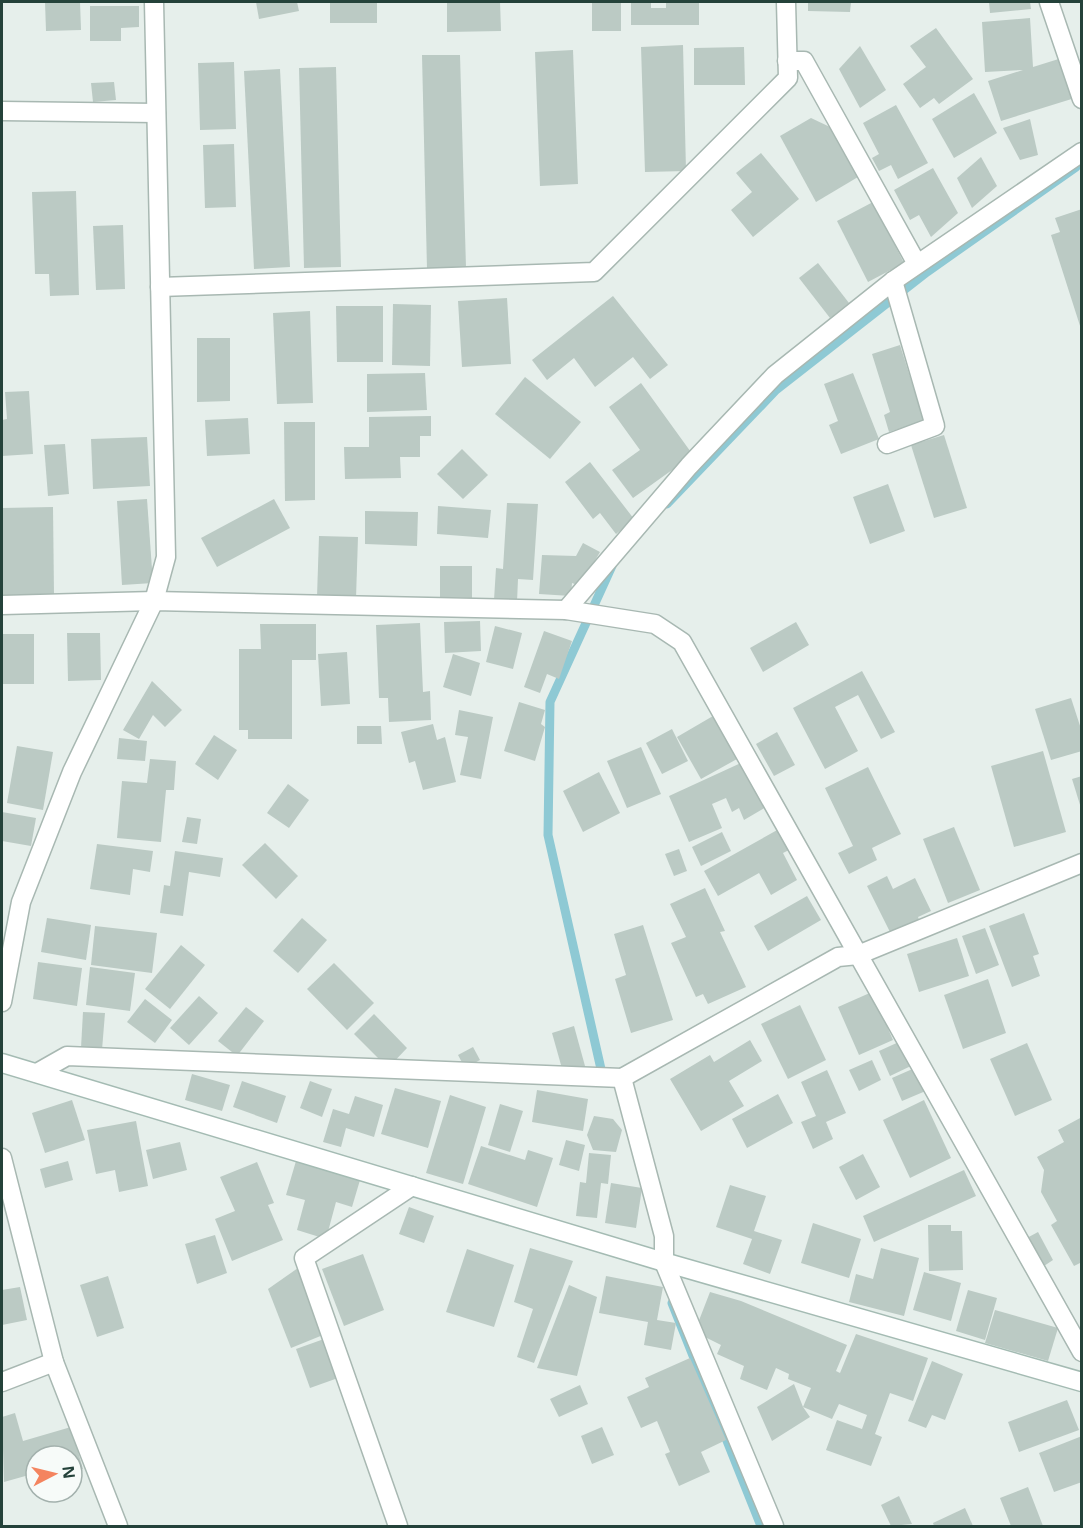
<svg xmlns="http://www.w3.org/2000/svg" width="1083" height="1528" viewBox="0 0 1083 1528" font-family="'Open Sans',sans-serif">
<rect width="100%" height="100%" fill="#e6efeb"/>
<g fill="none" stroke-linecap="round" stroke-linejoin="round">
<g stroke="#8ec9d4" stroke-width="9">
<path d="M667,504L776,390L927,272L1076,167"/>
<path d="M607,1076L601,1069L548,835L550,702L612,566"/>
<path d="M672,1303L761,1526"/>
</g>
</g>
<g fill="#bbcac4">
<path d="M45,2H80L81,30L46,31Z"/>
<path d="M256,2H297L299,11L259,19Z"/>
<rect x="330" y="2" width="47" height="21"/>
<path d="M447,2H500L501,31L447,32Z"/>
<rect x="592" y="2" width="29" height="29"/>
<path d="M631,2H651V8H666V2H699V25H631Z"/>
<path d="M808,2H851L850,12L808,11Z"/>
<path d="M989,2H1030L1031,9L990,13Z"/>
<path d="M90,6H139V27L121,28V41H90Z"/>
<path d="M1030,18L1033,67L1065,57L1078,97L1001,121L988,81L1023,70L985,72L982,22Z"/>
<path d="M936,28L973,79L939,104L934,98L920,108L903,84L926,67L910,46Z"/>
<path d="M683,45L686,171L645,172L641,47Z"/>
<path d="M860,46L886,90L860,108L839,69Z"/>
<path d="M744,47L745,85H694V48Z"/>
<path d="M573,50L578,184L540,186L535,52Z"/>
<path d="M422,55H460L466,268L427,269Z"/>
<path d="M234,62L236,129L200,130L198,63Z"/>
<path d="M336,67L341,267L304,268L299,68Z"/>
<path d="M280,69L290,267L254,269L244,71Z"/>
<path d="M114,82L116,100L93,102L91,83Z"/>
<path d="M974,93L997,133L954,158L932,119Z"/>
<path d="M896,105L928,163L898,179L891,165L879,171L872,158L879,154L863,123Z"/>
<path d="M811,118L830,127L858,177L816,202L780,136Z"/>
<path d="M1030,119L1038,155L1020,160L1003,128Z"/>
<path d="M234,144L236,207L205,208L203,145Z"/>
<path d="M761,153L799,199L753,237L731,210L752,192L736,173Z"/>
<path d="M981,157L997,186L972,208L957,178Z"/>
<path d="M933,168L958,213L931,237L919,215L910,220L894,190Z"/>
<path d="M76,191L79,295L50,296L49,274H35L32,192Z"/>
<path d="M873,202L904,263L868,282L837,221Z"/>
<path d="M1082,209V329H1081L1051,235L1060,232L1055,218Z"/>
<path d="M123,225L125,289L96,290L93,226Z"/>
<path d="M818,263L849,303L830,318L799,278Z"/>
<path d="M613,296L668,365L650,379L633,357L595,387L574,358L547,380L532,360Z"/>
<path d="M507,298L511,364L462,367L458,301Z"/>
<path d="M393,304L431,305L430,366L392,365Z"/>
<path d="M336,306H383V362H337Z"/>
<path d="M310,311L313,403L277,404L273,313Z"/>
<path d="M197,338H230V401L197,402Z"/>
<path d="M900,345L924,421L889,432L884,415L890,412L872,354Z"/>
<path d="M425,373L427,410L367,412V374Z"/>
<path d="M853,373L879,439L841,454L829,425L838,421L824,384Z"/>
<path d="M525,377L581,422L550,459L495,414Z"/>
<path d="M641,383L693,455L633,498L612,470L640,450L609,407Z"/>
<path d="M29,391L33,454L2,456V420L7,419L5,392Z"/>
<path d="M431,416V436H420V457H400L401,478L345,479L344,447H369V417Z"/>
<path d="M248,418L250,454L207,456L205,420Z"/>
<path d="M284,422H315V500L285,501Z"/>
<path d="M944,435L967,508L934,518L911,445Z"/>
<path d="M147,437L150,486L93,489L91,439Z"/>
<path d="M65,444L69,494L48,496L44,445Z"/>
<path d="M462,449L488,475L463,499L437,474Z"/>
<path d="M590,462L634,519L616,534L600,513L593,519L565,482Z"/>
<path d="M888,484L905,531L870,544L853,497Z"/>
<path d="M147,499L153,583L122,585L117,501Z"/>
<path d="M274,499L290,528L217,567L201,538Z"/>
<path d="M507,503L538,504L533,580L518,579L517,602L494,600L496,568L503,569Z"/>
<path d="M438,506L491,510L488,538L437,534Z"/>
<path d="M53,507L54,594L2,595V508Z"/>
<path d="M365,511L418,512L417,546L365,544Z"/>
<path d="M319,536L358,537L356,598L317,597Z"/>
<path d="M583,543L600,552L580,586L572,583L571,596L539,594L542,555L576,556Z"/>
<path d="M440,566H472V598L440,597Z"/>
<path d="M480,621L481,651L445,653L444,622Z"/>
<path d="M796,622L809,645L763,672L750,648Z"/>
<path d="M420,623L423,692L430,691L431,720L389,722L388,698H379L376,625Z"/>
<path d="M260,624H316V660H292V739H248V730H239V649H261Z"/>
<path d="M495,626L522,633L513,669L486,662Z"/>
<path d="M544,631L572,641L559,679L547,674L540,693L524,687Z"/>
<path d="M67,633H100L101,680L68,681Z"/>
<rect x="2" y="634" width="32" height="50"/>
<path d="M347,652L350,704L321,706L318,654Z"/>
<path d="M453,654L480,663L471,696L443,687Z"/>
<path d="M862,671L895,732L881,739L858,695L835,707L858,751L825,769L793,708Z"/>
<path d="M152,681L182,710L165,727L153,715L139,739L123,730Z"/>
<path d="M1071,698L1082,732V751L1051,760L1035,709Z"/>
<path d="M519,702L545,710L541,724L545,727L535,761L504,751Z"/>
<path d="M459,710L493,717L481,779L460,775L468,737L455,735Z"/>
<path d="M713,716L737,759L701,779L677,737Z"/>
<path d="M433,724L437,740L445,737L456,782L423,790L415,761L409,763L401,732Z"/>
<path d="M357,726H381L382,744H357Z"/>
<path d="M672,729L688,761L662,774L646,743Z"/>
<path d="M777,732L795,765L774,776L756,744Z"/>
<path d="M214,735L237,750L218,780L195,764Z"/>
<path d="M119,738L147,741L145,761L117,759Z"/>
<path d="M17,746L53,752L43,810L7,803Z"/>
<path d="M641,747L661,794L627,808L607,761Z"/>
<path d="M1043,751L1066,832L1014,847L991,766Z"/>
<path d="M150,759L176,761L174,790H166L161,842L117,838L122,781L147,783Z"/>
<path d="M743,762L766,807L744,820L739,808L732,812L726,798L712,804L722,828L689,842L669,796Z"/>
<path d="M868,767L901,834L872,848L877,860L849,874L838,853L853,846L825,788Z"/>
<path d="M599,772L620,813L583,832L563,791Z"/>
<path d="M1082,776V808H1081L1072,779Z"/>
<path d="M288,784L309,800L289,828L267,813Z"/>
<path d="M2,812L36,818L31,846L2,841Z"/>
<path d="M187,817L201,819L197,844L182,842Z"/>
<path d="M954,827L980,890L948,903L923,839Z"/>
<path d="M779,829L791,849L783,853L797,880L771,895L759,873L718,896L704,871Z"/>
<path d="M722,832L731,851L701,866L692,847Z"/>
<path d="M265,843L298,876L276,899L242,865Z"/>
<path d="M97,844L153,851L150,872L133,869L130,895L90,889Z"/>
<path d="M679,849L687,871L674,876L665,854Z"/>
<path d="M175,851L223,858L220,877L189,872L183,916L160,913L164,885L170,886Z"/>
<path d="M887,876L893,889L915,878L931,911L918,917L920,922L892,936L867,886Z"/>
<path d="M705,888L725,931L720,932L746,987L708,1004L703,994L696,997L671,943L686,937L670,904Z"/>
<path d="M807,896L821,920L768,951L754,926Z"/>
<path d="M1024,913L1039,954L1033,956L1040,976L1012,987L989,926Z"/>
<path d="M47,918L91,925L86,960L41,952Z"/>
<path d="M302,918L327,940L298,973L273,951Z"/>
<path d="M643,925L673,1020L631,1033L615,979L626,975L614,934Z"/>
<path d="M95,926L157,933L152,973L91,965Z"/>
<path d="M985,928L999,965L976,974L962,936Z"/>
<path d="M957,938L969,976L919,992L907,954Z"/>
<path d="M181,945L205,965L170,1009L145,989Z"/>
<path d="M38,962L82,968L77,1006L33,999Z"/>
<path d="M334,963L374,1003L347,1030L307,989Z"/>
<path d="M90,967L135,973L130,1011L86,1005Z"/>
<path d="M988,979L1006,1033L963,1049L944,995Z"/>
<path d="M872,992L893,1040L859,1055L838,1007Z"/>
<path d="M199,996L218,1013L189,1045L170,1028Z"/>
<path d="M145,999L172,1020L155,1043L127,1022Z"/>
<path d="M800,1005L826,1060L788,1079L761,1024Z"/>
<path d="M246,1007L264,1021L237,1056L218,1041Z"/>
<path d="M83,1012L105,1013L102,1050L81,1048Z"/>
<path d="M374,1014L407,1048L388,1068L354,1034Z"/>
<path d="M574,1026L585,1066L563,1072L552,1033Z"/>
<path d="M750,1040L762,1061L729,1081L744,1106L701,1131L670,1079L710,1055L714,1062Z"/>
<path d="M901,1041L913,1065L890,1076L879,1051Z"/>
<path d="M1027,1043L1052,1100L1015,1116L990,1059Z"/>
<path d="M473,1047L480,1060L465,1068L458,1055Z"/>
<path d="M872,1060L881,1080L859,1091L849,1070Z"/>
<path d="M917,1067L928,1090L902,1101L892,1078Z"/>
<path d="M827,1070L846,1113L826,1122L833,1139L813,1149L801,1122L816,1116L801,1082Z"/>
<path d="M192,1074L230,1085L222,1111L185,1100Z"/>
<path d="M242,1081L286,1096L277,1123L233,1107Z"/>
<path d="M310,1081L332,1089L322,1117L300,1108Z"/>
<path d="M395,1088L441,1101L428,1148L381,1134Z"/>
<path d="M537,1090L588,1099L583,1131L532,1122Z"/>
<path d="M778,1094L793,1123L747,1148L732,1119Z"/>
<path d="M450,1095L486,1107L463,1184L426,1173Z"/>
<path d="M355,1096L383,1105L374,1137L346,1128L341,1147L323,1142L333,1109L349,1114Z"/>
<path d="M72,1100L85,1140L45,1153L32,1113Z"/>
<path d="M924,1100L951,1158L910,1178L883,1120Z"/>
<path d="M500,1104L523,1111L510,1152L488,1145Z"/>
<path d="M594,1116L613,1119L622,1130L616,1152L593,1150L587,1135Z"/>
<path d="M1082,1117V1262L1074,1266L1051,1225L1057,1221L1041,1192L1044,1170L1037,1157L1064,1142L1058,1130Z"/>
<path d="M136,1121L148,1186L119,1192L115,1170L96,1174L87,1130Z"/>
<path d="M566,1140L585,1145L579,1171L559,1165Z"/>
<path d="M180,1142L187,1170L153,1179L146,1150Z"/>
<path d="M481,1146L525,1160L528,1150L553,1158L537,1207L468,1184Z"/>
<path d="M589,1153L611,1155L608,1184L601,1183L597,1218L576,1216L580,1182L586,1183Z"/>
<path d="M863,1154L880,1187L856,1200L839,1167Z"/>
<path d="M68,1161L73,1180L45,1188L40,1169Z"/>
<path d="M296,1161L360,1180L352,1207L336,1202L326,1239L297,1230L305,1200L286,1195Z"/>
<path d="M257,1162L274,1203L268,1205L283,1240L232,1261L215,1219L235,1211L220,1177Z"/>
<path d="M964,1170L976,1196L874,1242L863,1216Z"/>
<path d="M611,1183L642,1188L636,1228L605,1223Z"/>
<path d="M730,1185L766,1196L754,1231L782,1240L770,1274L743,1264L752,1239L716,1227Z"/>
<path d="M409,1207L434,1216L424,1243L399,1234Z"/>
<path d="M813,1223L861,1239L849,1278L801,1263Z"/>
<path d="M928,1225H951V1231H962L963,1270L929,1271Z"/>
<path d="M1038,1232L1053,1260L1041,1268L1025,1239Z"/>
<path d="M215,1235L227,1273L197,1284L185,1244Z"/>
<path d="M530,1248L573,1261L534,1363L517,1357L533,1309L514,1302Z"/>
<path d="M881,1248L919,1258L904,1316L849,1302L856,1274L873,1279Z"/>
<path d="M467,1249L514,1265L494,1327L446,1312Z"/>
<path d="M363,1254L384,1310L344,1326L322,1269Z"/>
<path d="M298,1268L323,1335L291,1348L268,1289Z"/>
<path d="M924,1272L961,1283L951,1321L913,1310Z"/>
<path d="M108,1276L124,1328L97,1337L80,1285Z"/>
<path d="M606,1276L663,1287L657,1320L676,1323L671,1350L644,1345L648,1322L599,1313Z"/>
<path d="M569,1285L597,1297L577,1376L537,1368Z"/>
<path d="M20,1287L27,1320L2,1325V1290Z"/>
<path d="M968,1290L997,1298L985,1340L956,1331Z"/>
<path d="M710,1292L741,1301L847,1345L836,1371L840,1373L856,1334L928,1358L913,1401L890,1393L875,1434L882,1437L871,1466L826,1450L837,1420L862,1429L867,1415L839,1404L832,1419L803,1407L810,1417L772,1441L757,1407L794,1384L803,1407L811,1388L788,1379L789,1374L776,1368L767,1390L740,1379L744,1366L717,1354L721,1345L701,1335L698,1323Z"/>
<path d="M995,1310L1058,1328L1048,1361L985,1343Z"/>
<path d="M324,1339L338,1378L310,1388L296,1349Z"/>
<path d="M690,1358L726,1440L701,1452L710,1472L679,1486L665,1454L670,1452L657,1421L641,1428L627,1397L649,1387L645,1378Z"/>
<path d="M932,1361L963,1374L945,1420L932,1415L926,1428L908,1421Z"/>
<path d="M580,1385L588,1404L559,1417L550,1399Z"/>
<path d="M1067,1400L1079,1430L1019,1452L1008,1422Z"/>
<path d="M15,1413L23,1441L71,1427L83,1469L72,1472V1456H36V1473L4,1482L2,1417Z"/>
<path d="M602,1427L614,1455L592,1464L581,1436Z"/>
<path d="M1082,1436V1482L1054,1492L1039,1453Z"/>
<path d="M1028,1487L1043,1526H1011L1000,1498Z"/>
<path d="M899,1496L912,1524L891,1526L881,1505Z"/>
<path d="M965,1508L973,1526H934L933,1523Z"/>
</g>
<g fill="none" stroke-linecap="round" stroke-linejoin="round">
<g stroke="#a8b8b2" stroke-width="21">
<g id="street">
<path d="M1049,2L1082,99"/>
<path d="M787,61H804L917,264"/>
<path d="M2,111L156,113"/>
<path d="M160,287L594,272L788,78L786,2"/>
<path d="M887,444L935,426L893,281"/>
<path d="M2,605L154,601L566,610L655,624L682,642L1082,1352"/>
<path d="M566,610L689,466L775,375L893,281L1082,152"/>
<path d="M2,1002L21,902L72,772L154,601L166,557L154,2"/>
<path d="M37,1073L67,1056L622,1078L838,957L858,955L1082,863"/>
<path d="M622,1078L664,1236V1262L774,1526"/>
<path d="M2,1158L54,1362L118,1526"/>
<path d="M2,1382L54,1362"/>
<path d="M398,1526L304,1258L412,1186"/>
</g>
</g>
<g stroke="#a4bbb3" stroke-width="21">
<path id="secondary" d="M2,1063L664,1262L1082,1382"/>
</g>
<use href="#street" stroke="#fff" stroke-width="18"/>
<use href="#secondary" stroke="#fff" stroke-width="18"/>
</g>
<rect width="1083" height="1528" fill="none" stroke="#24423a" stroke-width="6"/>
<g transform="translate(54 1474) rotate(83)"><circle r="28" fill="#f7fbf9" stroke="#a3b1ad" stroke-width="1.5"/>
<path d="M0-4.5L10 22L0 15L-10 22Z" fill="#f4845f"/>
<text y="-9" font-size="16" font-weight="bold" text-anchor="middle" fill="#24423a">N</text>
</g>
</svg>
